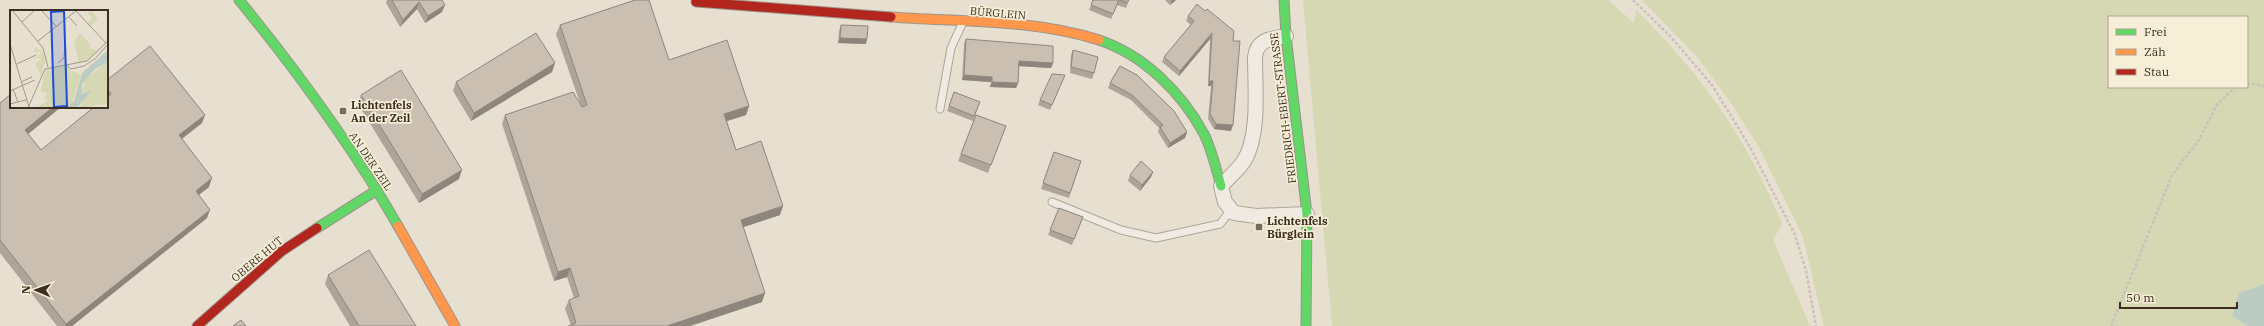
<svg xmlns="http://www.w3.org/2000/svg" width="2264" height="326" viewBox="0 0 2264 326" font-family="'IBM Plex Serif',serif">
<rect width="100%" height="100%" fill="#e7e0d1"/>
<g fill="#d6d7b3" fill-rule="evenodd">
<path d="M1303,0H1608L1634,23L1636,10C1700,72 1749,142 1782,224L1773,240L1810,326H1332Z"/>
<path d="M1642,0H2264V284L2239,293L2232,316L2248,326H1824L1803,237L1759,147L1729,100L1697,57ZM2109,17H2247V87H2109Z"/>
</g>
<path fill="#bcccc2" d="M2264,284V326H2248L2232,316L2239,293Z"/>
<g fill="none" stroke-linecap="round" stroke-linejoin="round">
<g stroke="#ada599" stroke-width="9">
<g id="lane">
<path d="M940,109L951,48L962,24"/>
<path d="M1052,202L1121,230L1156,238L1220,224L1231,210"/>
</g>
</g>
<g stroke="#ada599" stroke-width="16">
<path id="street" d="M1286,36C1271,39 1257,39 1255,57C1255,87 1260,135 1244,161C1238,170 1228,178 1221,186L1225,202L1234,213L1256,216L1307,214"/>
</g>
<g stroke="#9c958a" stroke-width="11">
<g id="fast">
<path d="M239,0C297,71 352,146 398,226"/>
<path d="M1284,0L1286,36L1307,214L1306,326"/>
<path d="M1099,40C1144,55 1182,93 1204,134C1212,150 1216,169 1221,186"/>
<path d="M317,228L377,190"/>
</g>
</g>
<g stroke="#9c958a" stroke-width="11">
<g id="slow">
<path d="M891,17C960,22 1033,19 1099,40"/>
<path d="M398,226L455,326"/>
</g>
</g>
<g stroke="#9c958a" stroke-width="11">
<g id="jam">
<path d="M696,2L891,17"/>
<path d="M197,326L282,251L317,228"/>
</g>
</g>
<g stroke="#c8c2b9" stroke-width="2.5" stroke-dasharray="3 2" stroke-linecap="butt">
<path d="M1633,0L1670,36L1712,85L1750,147L1795,235L1806,271L1816,326"/>
<path d="M2247,83L2264,86"/>
<path d="M2111,326L2172,175L2199,140L2216,106L2235,87"/>
</g>
<use href="#lane" stroke="#efebe3" stroke-width="7"/>
<use href="#street" stroke="#efebe3" stroke-width="14"/>
<use href="#fast" stroke="#63d668" stroke-width="9"/>
<use href="#slow" stroke="#ff974d" stroke-width="9"/>
<use href="#jam" stroke="#b3261e" stroke-width="9"/>
</g>
<g fill="#afa499">
<path d="M387,0H442V12L425,23L417,9L400,27L386,3Z"/>
<path d="M1093,0H1129L1126,8L1117,5L1111,19L1089,10Z"/>
<path d="M1165,0H1176L1170,5Z"/>
<path d="M1188,16L1233,41L1231,131L1214,129L1208,119L1211,86H1208L1210,39L1179,76L1162,62L1164,57L1191,25L1186,21Z"/>
<path d="M560,25L669,60L749,106L746,115L727,121L736,150L780,215L743,227L762,302L690,326H568L571,325L565,309L569,300L574,298L567,277L554,281L502,124L505,115L580,103L556,34Z"/>
<path d="M841,25L866,44L838,43L839,31Z"/>
<path d="M966,39L1053,63L1051,68L1019,66L1018,83L1016,88L990,87L991,82L962,80L964,44Z"/>
<path d="M1073,50L1094,73L1092,79L1070,73L1071,55Z"/>
<path d="M555,63L552,72L471,121L453,91L456,82Z"/>
<path d="M1120,66L1187,132L1185,138L1168,148L1158,132L1159,128L1131,100L1108,88L1110,83Z"/>
<path d="M1065,75L1050,110L1038,105L1040,100Z"/>
<path d="M107,80L202,123L182,139L209,187L199,195L207,218L72,326H57L0,253V103L11,107H61L28,134L41,150L107,107Z"/>
<path d="M954,92L980,102L973,121L947,111Z"/>
<path d="M361,95L459,179L419,203L358,104Z"/>
<path d="M976,115L1006,126L988,173L958,161Z"/>
<path d="M1054,152L1081,161L1069,198L1041,189Z"/>
<path d="M1153,172L1151,177L1140,191L1128,181L1130,175Z"/>
<path d="M1059,208L1083,217L1072,245L1048,235Z"/>
<path d="M328,275L416,326H350L325,284Z"/>
</g>
<g fill="#8e867d">
<path d="M1172,0H1176L1170,5Z"/>
<path d="M419,2L417,9L400,27L403,20Z"/>
<path d="M445,5L442,12L425,23L428,16Z"/>
<path d="M1212,33L1210,39L1179,76L1180,71Z"/>
<path d="M840,38L867,39L866,44L838,43Z"/>
<path d="M1019,61L1053,63L1051,68L1017,66Z"/>
<path d="M555,63L552,72L471,121L474,113Z"/>
<path d="M964,75L992,77L991,82L962,80Z"/>
<path d="M1209,81H1213L1211,86H1208Z"/>
<path d="M992,82L1018,83L1016,88L990,87Z"/>
<path d="M749,106L746,115L721,123L724,114Z"/>
<path d="M53,107H61L22,139L25,130Z"/>
<path d="M205,115L202,123L175,144L179,135Z"/>
<path d="M1216,124L1233,125L1231,131L1214,129Z"/>
<path d="M1187,132L1185,138L1168,148L1170,143Z"/>
<path d="M462,170L459,179L419,203L422,194Z"/>
<path d="M1153,172L1151,177L1140,191L1142,185Z"/>
<path d="M212,178L209,187L192,200L196,191Z"/>
<path d="M783,206L780,215L738,229L741,220Z"/>
<path d="M210,210L207,218L72,326H65L66,324Z"/>
<path d="M570,268L567,277L554,281L558,272Z"/>
<path d="M765,293L762,302L690,326H667Z"/>
</g>
<g fill="#cbbfb2" stroke="#8e867d">
<path d="M392,0H442L445,5L428,16L419,2L403,20Z"/>
<path d="M635,0H649L669,60L727,40L749,106L724,114L736,150L761,141L783,206L741,220L765,293L667,326H568L576,323L569,300L579,296L570,268L558,272L505,115L573,92L582,107L587,105L560,25Z"/>
<path d="M1093,0H1119L1113,14L1091,5Z"/>
<path d="M1120,0H1129L1127,3Z"/>
<path d="M1197,4L1205,11L1207,9L1234,31L1233,41H1240L1233,125L1216,124L1210,114L1213,81H1209L1212,33L1180,71L1164,57L1194,21L1188,16Z"/>
<path d="M841,25L868,26L867,39L840,38Z"/>
<path d="M536,33L555,63L474,113L456,82Z"/>
<path d="M966,39L1053,46V63L1019,61L1018,83L992,82V77L964,75Z"/>
<path d="M150,46L205,115L179,135L212,178L196,191L210,210L66,324L0,240V103L11,94V107H53L25,130L41,150L94,107H107V97L111,94L107,89V80Z"/>
<path d="M1073,50L1098,57L1094,73L1071,67Z"/>
<path d="M1120,66L1137,75L1174,111L1187,132L1170,143L1160,127L1163,125L1132,95L1110,83Z"/>
<path d="M401,70L462,170L422,194L361,95Z"/>
<path d="M1052,74L1065,75L1052,105L1040,100Z"/>
<path d="M954,92L980,102L974,116L949,106Z"/>
<path d="M976,115L1006,126L991,165L961,154Z"/>
<path d="M1054,152L1081,161L1070,193L1043,183Z"/>
<path d="M1141,161L1153,172L1142,185L1130,175Z"/>
<path d="M1059,208L1083,217L1074,239L1050,230Z"/>
<path d="M369,250L416,326H359L328,275Z"/>
<path d="M241,320L246,326H233Z"/>
</g>
<g fill="#786c5e" stroke="#f7eed8" stroke-width="1.5">
<rect x="339" y="107" width="8" height="8" rx="2"/>
<rect x="1255" y="223" width="8" height="8" rx="2"/>
</g>
<g text-anchor="middle" stroke-width="3.5" stroke-linejoin="round" paint-order="stroke">
<g font-size="11" fill="#3d2e20" stroke="#f7eed8">
<text transform="translate(998 13) rotate(5)" y="4">BÜRGLEIN</text>
<text transform="translate(1283 108) rotate(-97)" y="4">FRIEDRICH-EBERT-STRASSE</text>
<text transform="translate(371 161) rotate(56)" y="4">AN DER ZEIL</text>
<text transform="translate(257 259) rotate(-40)" y="4">OBERE HUT</text>
</g>
<g font-size="11" font-weight="bold" fill="#3d2e20" stroke="#f7eed8" text-anchor="start">
<text x="351" y="109">Lichtenfels<tspan x="351" dy="13">An der Zeil</tspan></text>
<text x="1267" y="225">Lichtenfels<tspan x="1267" dy="13">Bürglein</tspan></text>
</g>
</g>
<g transform="translate(10 10)">
<rect width="98" height="98" fill="#e7e0d1"/>
<path d="M81,0L88,9L81,16L78,13L82,8L78,4ZM70,23L81,35L80,38L88,41L79,50L69,53L64,32ZM25,37L33,42L36,49L31,66L25,54L33,47L21,50L31,44L29,41L24,42ZM98,52V94L69,98L81,80L72,84L75,69ZM57,56L62,62L56,70L64,61L71,65L62,93L54,98L44,95L43,98H25L38,91L34,88L42,78L37,84L31,81L35,61L39,58Z" fill="#d6d7b3"/>
<path d="M98,40V52L85,59L72,74V84L82,80L68,97L54,98L64,91L72,63Z" fill="#bcccc2"/>
<path fill="none" stroke="#a3998a" stroke-width="1" d="M2,0L33,38L38,57M31,0L47,17M66,1L96,33M59,7L67,16M12,12L25,0M28,31L67,0M0,34L19,97M48,53L54,48L55,30M7,54L26,45M57,55L61,59L74,56L86,48L98,34M35,59L77,51L98,31M11,72L22,67M3,79L8,92M0,81L25,70M0,94L16,90M18,98L35,59"/>
<path fill="#1d4ed8" fill-opacity="0.15" stroke="#1d4ed8" stroke-width="2" d="M54,1L57,96L44,97L41,2Z"/>
<rect width="98" height="98" fill="none" stroke="#3d2e20" stroke-width="2"/>
</g>
<rect x="2108" y="16" width="140" height="72" fill="#f7eed8" stroke="#ada18e"/>
<rect x="2116" y="29" width="20" height="6" fill="#63d668" stroke="#ada18e"/>
<text x="2144" y="36" font-size="12" fill="#3d2e20">Frei</text>
<rect x="2116" y="49" width="20" height="6" fill="#ff974d" stroke="#ada18e"/>
<text x="2144" y="56" font-size="12" fill="#3d2e20">Zäh</text>
<rect x="2116" y="69" width="20" height="6" fill="#b3261e" stroke="#ada18e"/>
<text x="2144" y="76" font-size="12" fill="#3d2e20">Stau</text>
<g transform="translate(36 290) rotate(272)" stroke="#f7eed8" stroke-width="3" paint-order="stroke">
<path d="M0-3L7 15L0 10L-7 15Z" fill="#3d2e20"/>
<text y="-6" font-size="11" font-weight="bold" text-anchor="middle" fill="#3d2e20">N</text>
</g>
<path d="M2120 302v6h117v-6" fill="none" stroke="#3d2e20" stroke-width="2"/>
<text x="2126" y="302" font-size="12" fill="#3d2e20" stroke="#f7eed8" stroke-width="3" paint-order="stroke">50 m</text>
</svg>
